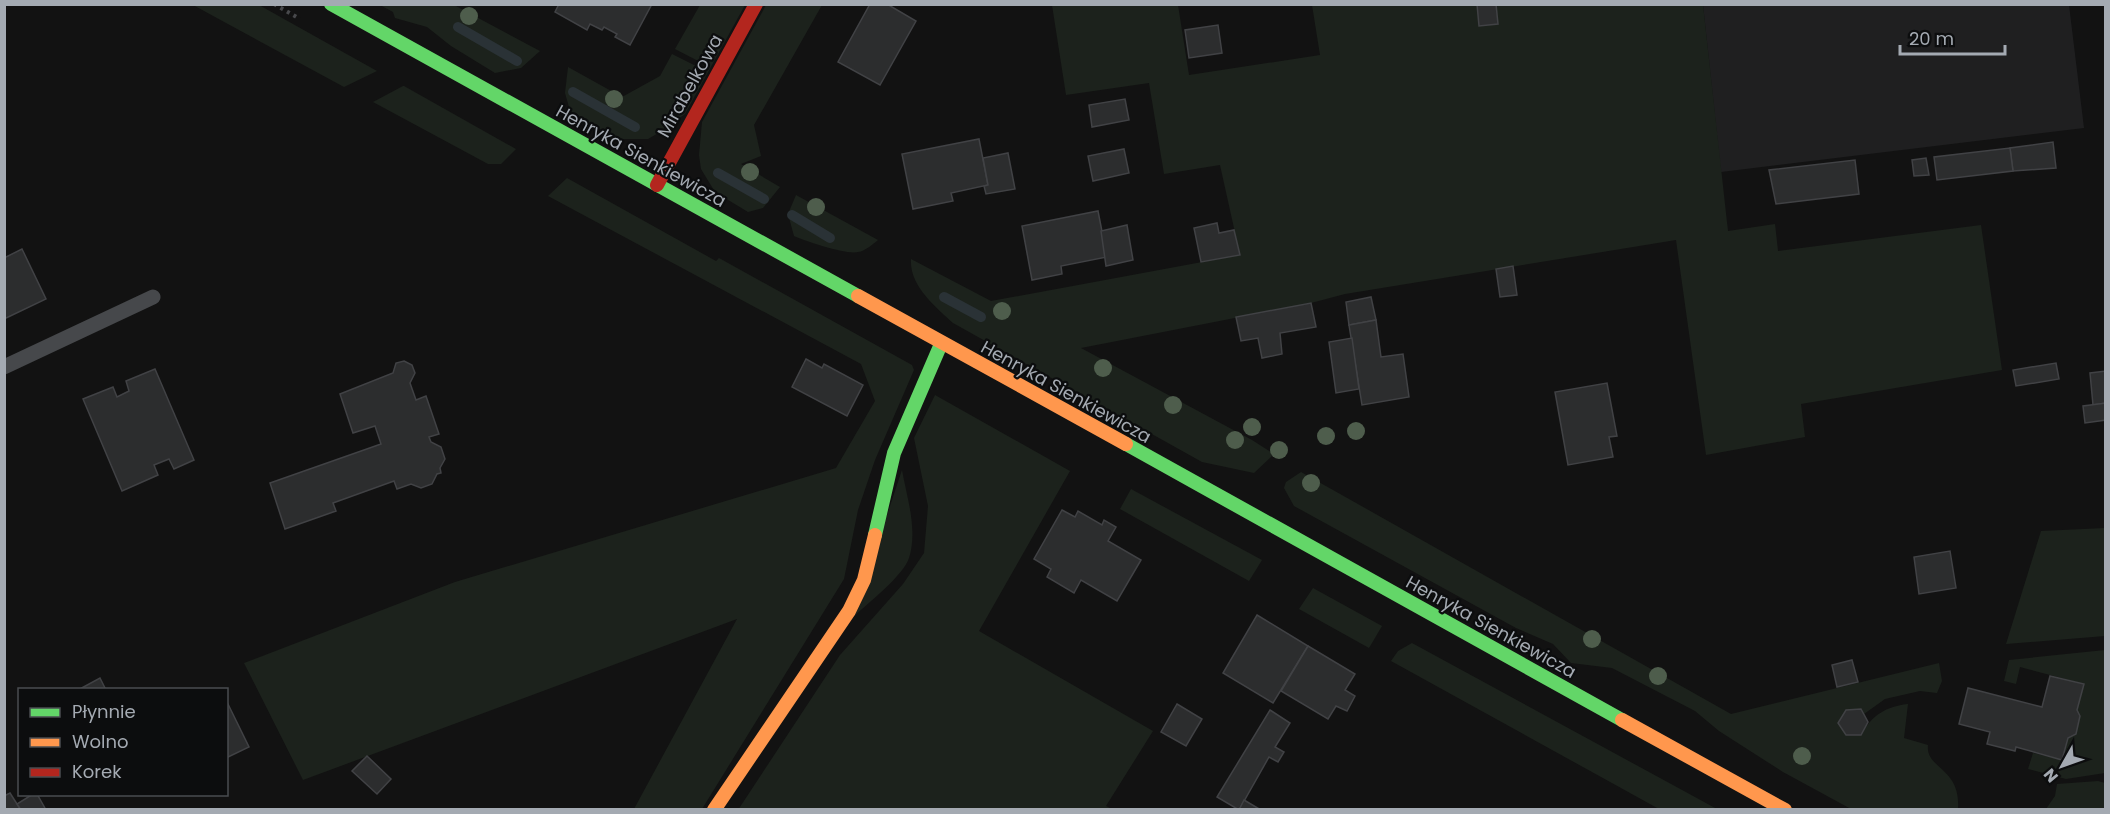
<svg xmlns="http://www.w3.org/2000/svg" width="2110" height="814" viewBox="0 0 2110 814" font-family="Poppins,sans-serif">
<rect width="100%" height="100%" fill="#121212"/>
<path fill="#1f1f20" d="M1703,5H2069L2084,128L1721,172Z"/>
<g fill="#1c221c">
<path d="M193,5H259L377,71L344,87Z"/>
<path d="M380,5H454L540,51L521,68L495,73L451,46L427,27L395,18L393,12Z"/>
<path d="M700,5H745L685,114L660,132L648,139H619L571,114L565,93L568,67L622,97L660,76L672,54L702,69L704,64L675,49Z"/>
<path d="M766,5H822L754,125L761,156L741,164L780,187L763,208L748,212L715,192L701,169L699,155L702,122Z"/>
<path d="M1052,5H1178L1189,75L1320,55L1312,5H1477L1480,26L1498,24L1496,5H1703L1728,231L1775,224L1778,251L1981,225L2002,370L1801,404L1805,437L1706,455L1676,240L1345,294L1311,303L1081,348L1252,440L1274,454L1254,473L1202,462L953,323C937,308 909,286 911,259L991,301L1240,255L1220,165L1164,174L1149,83L1066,95Z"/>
<path d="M403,86H404L516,149L501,164H488L373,102Z"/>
<path d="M567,178L716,261L719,258L912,365L914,370L875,460L858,510L844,579L702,809H634L737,619L303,780L244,663L455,582L836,468L875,401L861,364L548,196Z"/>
<path d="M796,195L878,240C872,245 865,251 858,252C847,255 805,241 794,236L788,214Z"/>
<path d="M935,395L1070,471L979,631L1153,731L1106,806L1112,809L738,810L840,655L903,584L924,553L928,506L914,438Z"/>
<path d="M902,470C907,498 918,530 909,558C903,576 868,603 853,617Z"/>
<path d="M1301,472L1731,714L1939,663L1942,681L1937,693L1920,691L1885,699L1864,714L1861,709L1846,710L1838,723L1846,735H1861C1872,715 1885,707 1908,704L1904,738L1928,745C1925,769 1961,767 1958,809H1851L1783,772L1719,731L1695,711L1612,668L1571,663L1553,644L1516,628L1294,506L1284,488L1286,482Z"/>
<path d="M1131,489L1262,560L1249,581L1120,509Z"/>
<path d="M2105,528V636L2006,644L2041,531Z"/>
<path d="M1313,588L1382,626L1369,648L1299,609Z"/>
<path d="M1412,643L1717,809H1659L1391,661L1398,651Z"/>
<path d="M2105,650V773L2066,779L2028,769L2033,753L2063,760L2068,738L2076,734L2080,716L2077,710L2084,684L2020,667L2016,684L2004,681L2009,660Z"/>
<path d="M2098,781L2105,783V809H2046L2055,796L2057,784Z"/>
</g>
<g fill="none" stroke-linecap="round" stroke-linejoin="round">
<g stroke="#2a3236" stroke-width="10">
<path d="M458,27L517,61"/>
<path d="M573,92L635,127"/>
<path d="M718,173L764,199"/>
<path d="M792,215L830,238"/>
<path d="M944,297L981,317"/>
</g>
</g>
<g fill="#2c2d2e" stroke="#414245" stroke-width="1.5">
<path d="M559,4H652L630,45L615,37L617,34L604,27L602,30L590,24L587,30L555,12Z"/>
<path d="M870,4H887L916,21L880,85L838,62Z"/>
<path d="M1477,4H1496L1498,24L1479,26Z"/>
<path d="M1218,25L1222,53L1189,58L1185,30Z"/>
<path d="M1125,99L1129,120L1092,127L1089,105Z"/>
<path d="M979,139L988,185L951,193L953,201L913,209L902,154Z"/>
<path d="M2053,142L2056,168L2013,171L2010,148Z"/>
<path d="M2010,148L2013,171L1937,180L1934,157Z"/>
<path d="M1124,149L1129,173L1093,181L1088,156Z"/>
<path d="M1008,153L1015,189L986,194L984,186L988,185L983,158Z"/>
<path d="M1926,158L1929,175L1914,176L1912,160Z"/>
<path d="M1855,160L1859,194L1776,204L1769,170Z"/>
<path d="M1098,211L1107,257L1061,266L1062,274L1032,280L1022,226Z"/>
<path d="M1217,223L1219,233L1234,230L1240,255L1201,262L1194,228Z"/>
<path d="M1127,225L1133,260L1106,266L1101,231Z"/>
<path d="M22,249L46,299L4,319V258Z"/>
<path d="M1513,266L1517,295L1500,297L1496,269Z"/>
<path d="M1371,297L1376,320L1349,325L1346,302Z"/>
<path d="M1311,303L1316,327L1280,333L1282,354L1262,358L1258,338L1241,341L1236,317Z"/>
<path d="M1376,320L1381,357L1403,354L1409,397L1362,405L1349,325Z"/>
<path d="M1352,338L1359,389L1336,393L1329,342Z"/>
<path d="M806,359L822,368L824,364L863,385L847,416L792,387Z"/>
<path d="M404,361L412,365L415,373L410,383L416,400L426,396L439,434L429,437L431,442L441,447L445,459L440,468L441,473L437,474L432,484L421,488L411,484L397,489L394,481L333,503L336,511L285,529L270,483L381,444L375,426L353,433L340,394L393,373L396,363Z"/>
<path d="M2056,363L2059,379L2016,386L2013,370Z"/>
<path d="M155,369L194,460L174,469L169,459L154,465L158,475L122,491L83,399L113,387L117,397L129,391L126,381Z"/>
<path d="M2106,371V403L2093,405L2090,373Z"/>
<path d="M1607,383L1617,436L1609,437L1613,457L1568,465L1555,392Z"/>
<path d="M2106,403V420L2085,423L2083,406Z"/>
<path d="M1062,510L1075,517L1078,511L1102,525L1104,520L1116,527L1108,541L1141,560L1117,601L1081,580L1074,593L1047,577L1051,569L1034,559Z"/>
<path d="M1950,551L1956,588L1919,594L1914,557Z"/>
<path d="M1257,615L1308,646L1273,703L1223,673Z"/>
<path d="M1308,646L1355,674L1345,690L1355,696L1347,711L1336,706L1328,719L1281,691Z"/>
<path d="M1852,660L1858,682L1837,687L1832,665Z"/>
<path d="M2050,676L2084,684L2077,710L2080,716L2076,734L2068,738L2062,760L2016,747L2015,751L1987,744L1990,732L1959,724L1968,688L2042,707Z"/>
<path d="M100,678L106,690H78Z"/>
<path d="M226,700L249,747L226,758Z"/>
<path d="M1177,704L1202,719L1186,746L1161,732Z"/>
<path d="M1861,709L1868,722L1861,735H1846L1838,723L1846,710Z"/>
<path d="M1270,710L1290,723L1275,747L1284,752L1278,762L1269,757L1239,810L1217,797Z"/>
<path d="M367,756L391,779L377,794L352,771Z"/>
<path d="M10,793L17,804L21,810H4V796Z"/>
<path d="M33,794H37L46,810H21L17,804Z"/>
<path d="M1244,800L1261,810H1239Z"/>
</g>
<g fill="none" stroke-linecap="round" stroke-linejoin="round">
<path stroke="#48494c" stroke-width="4" stroke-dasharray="3 4.5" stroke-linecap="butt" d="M274,4L300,19"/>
<path stroke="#46484b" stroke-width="15" d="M4,367L153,297"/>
<g stroke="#63d668" stroke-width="14">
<path d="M331,4L858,296"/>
<path d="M1126,444L1622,720"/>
<path d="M875,535L894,453L941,344"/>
</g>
<g stroke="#ff974d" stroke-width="14">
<path d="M858,296L1126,444"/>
<path d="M1622,720L1785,810"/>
<path d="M714,810L849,611L864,580L875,535"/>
</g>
<path stroke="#b3261e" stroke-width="14" d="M657,185L756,4"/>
</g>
<g fill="#4e5d4c">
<circle cx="469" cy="16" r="9"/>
<circle cx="614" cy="99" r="9"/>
<circle cx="750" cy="172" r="9"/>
<circle cx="816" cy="207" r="9"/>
<circle cx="1002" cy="311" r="9"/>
<circle cx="1103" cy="368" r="9"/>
<circle cx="1173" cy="405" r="9"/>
<circle cx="1252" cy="427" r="9"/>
<circle cx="1356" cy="431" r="9"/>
<circle cx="1326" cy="436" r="9"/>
<circle cx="1235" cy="440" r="9"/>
<circle cx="1279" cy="450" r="9"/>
<circle cx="1311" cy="483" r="9"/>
<circle cx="1592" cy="639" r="9"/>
<circle cx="1658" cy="676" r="9"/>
<circle cx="1802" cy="756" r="9"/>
</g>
<g text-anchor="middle" stroke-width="4.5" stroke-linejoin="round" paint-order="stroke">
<g font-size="18" fill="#a4aab2" stroke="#0c0d0e">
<text transform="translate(690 86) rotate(-61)" y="6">Mirabelkowa</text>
<text transform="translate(641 156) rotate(29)" y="6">Henryka Sienkiewicza</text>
<text transform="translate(1066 392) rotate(29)" y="6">Henryka Sienkiewicza</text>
<text transform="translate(1491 627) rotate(29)" y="6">Henryka Sienkiewicza</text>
</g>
</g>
<rect width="2110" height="814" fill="none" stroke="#a4aab2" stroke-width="12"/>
<rect x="18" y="688" width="210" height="108" fill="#0c0d0e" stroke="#494c50" stroke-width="1.5"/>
<rect x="30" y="708" width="30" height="9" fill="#63d668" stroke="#494c50" stroke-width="1.5"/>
<text x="72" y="718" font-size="18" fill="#a4aab2">Płynnie</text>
<rect x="30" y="738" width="30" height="9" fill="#ff974d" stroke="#494c50" stroke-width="1.5"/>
<text x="72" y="748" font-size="18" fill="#a4aab2">Wolno</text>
<rect x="30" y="768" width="30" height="9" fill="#b3261e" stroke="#494c50" stroke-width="1.5"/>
<text x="72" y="778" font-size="18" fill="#a4aab2">Korek</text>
<g transform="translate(2062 766) rotate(230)" stroke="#0c0d0e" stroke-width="4.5" paint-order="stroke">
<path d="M0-4.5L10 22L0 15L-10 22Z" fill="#a4aab2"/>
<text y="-9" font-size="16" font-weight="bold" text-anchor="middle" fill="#a4aab2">N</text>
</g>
<path d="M1900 45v9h105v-9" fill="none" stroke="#a4aab2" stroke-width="3"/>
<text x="1909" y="45" font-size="18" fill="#a4aab2" stroke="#0c0d0e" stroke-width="4.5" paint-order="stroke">20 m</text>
</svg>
